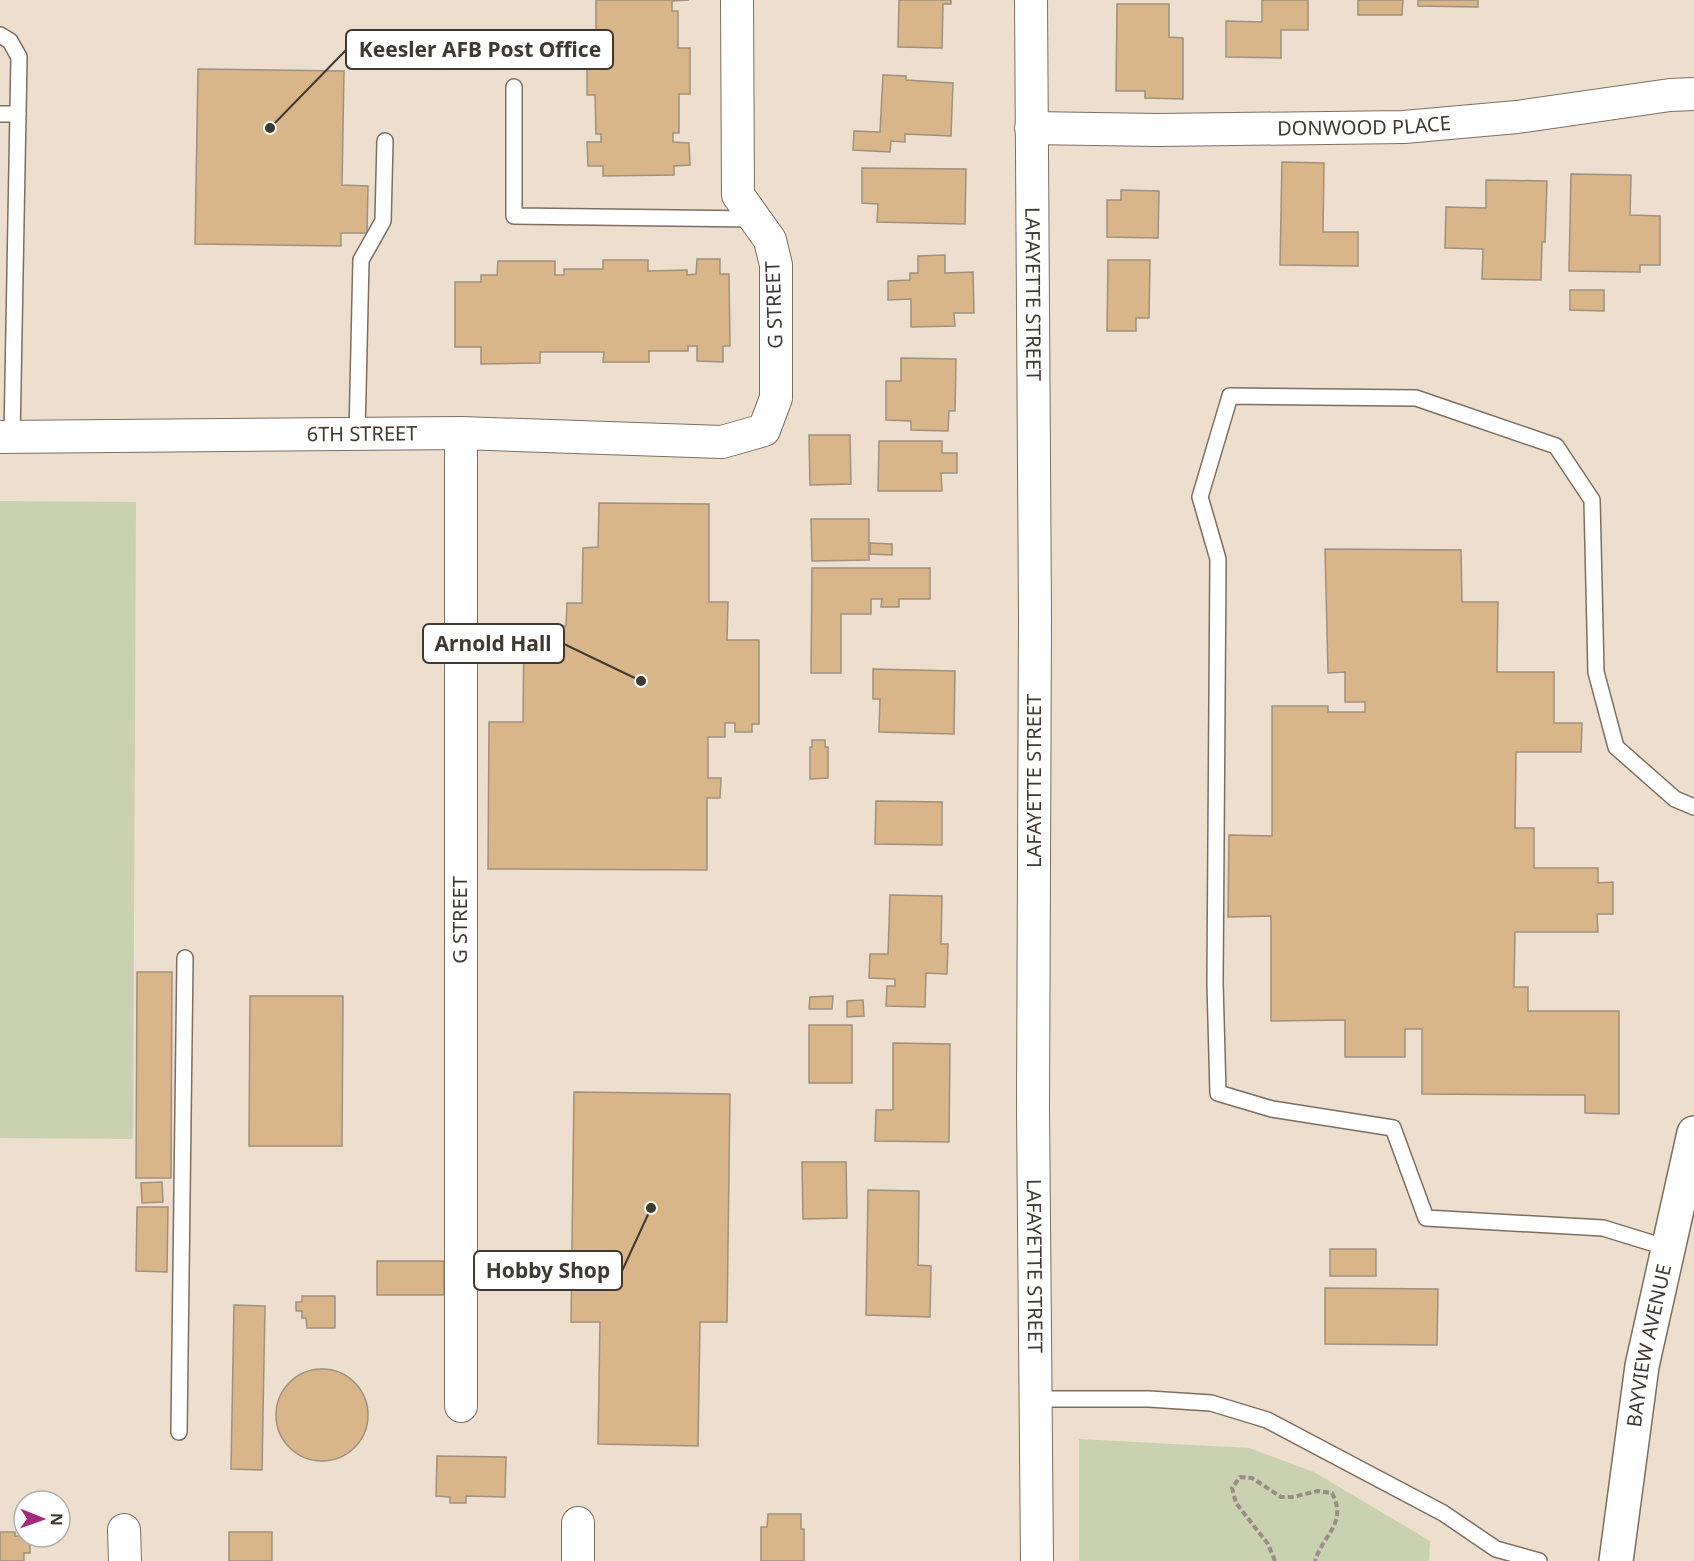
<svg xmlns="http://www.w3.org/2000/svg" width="1694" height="1561" viewBox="0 0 1694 1561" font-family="'Noto Sans',sans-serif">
<rect width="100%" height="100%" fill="#eddecd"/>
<g fill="#c9d1b1">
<path d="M0,501L136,502L133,1139L0,1138Z"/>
<path d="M1079,1439L1249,1448L1314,1472L1430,1541L1429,1561H1079Z"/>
</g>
<g fill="#d9b68a" stroke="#9e9180" stroke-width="1.5">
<path d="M596,0H689L672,1V11H678V48H690V94H679V133H673V142L689,143L690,165L674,166V175L603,176V166H588L587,142H601V134H596L595,95H587V50H596Z"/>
<path d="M899,0H951V4H943L942,48L898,47Z"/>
<path d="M1262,0H1308V30H1281V58L1226,57V21L1262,22Z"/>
<path d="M1358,0H1403L1402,15H1358Z"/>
<path d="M1418,0H1478V7L1418,6Z"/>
<path d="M1117,4H1169V37L1183,38V99L1145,98V91H1116Z"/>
<path d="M198,69L344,71L342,185L368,186L367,233H341V246L195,244Z"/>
<path d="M883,75L906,76V80L953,83L951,136L905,134V142L891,141L890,152L853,150L854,131L880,132Z"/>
<path d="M1282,162L1324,163L1323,232H1358V266L1280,265Z"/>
<path d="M862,168L966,169L965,224L877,222L878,204L862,203Z"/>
<path d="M1571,174L1631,175L1630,215L1660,216V265H1640V272L1569,271Z"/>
<path d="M1486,180L1547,181L1545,242H1542L1541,280L1482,279L1483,249L1445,248L1446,207L1486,208Z"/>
<path d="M1121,190L1159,191L1158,238L1107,237V200H1121Z"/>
<path d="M945,255V273L973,272L974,313H954L955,326L911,327V299L888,300V281L910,280V273H918V256Z"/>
<path d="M697,259H720V274H729L730,346H723V362L697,361V346H688V351H649V362H603L604,352H540V363L481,364V347H455V282H481V275H497L498,261H555V275H564V269H603V260H648V271L687,270V275L696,274Z"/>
<path d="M1108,260H1150L1149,318H1136V331H1107Z"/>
<path d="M1570,290H1604V311L1570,310Z"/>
<path d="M901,358L956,359L955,411H949L948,431L911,430V421L886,420V381H901Z"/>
<path d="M809,435H850L851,484L810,485Z"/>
<path d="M879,441H942V453H957V473H941L942,491H878Z"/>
<path d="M599,503L709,504V602H728L727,640H759V724H752V732H735V723H725V737H708V778H721L720,798H707V870L488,869L489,722H523L524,626H566L567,603H582L583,548L598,547Z"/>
<path d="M811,519H869V560L812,561Z"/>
<path d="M870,543L892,544V555L870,554Z"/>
<path d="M1325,549L1461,550L1462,602H1498L1497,672H1554V723H1582L1581,752H1516L1515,828H1534V868H1598V883L1613,882V914H1597L1598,932H1515L1514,987H1528V1011H1619V1114L1585,1113V1095L1422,1094V1029H1405V1057H1345V1020L1271,1021V916L1228,917L1229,835L1272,836V706H1328V712H1365V702H1345V672L1328,673Z"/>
<path d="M812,568H930V599H899V607H881L882,599H871V614H841V673H811Z"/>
<path d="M873,669L955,671L954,734L879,732L880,699H873Z"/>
<path d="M812,740H825V747H828V778L810,779V747H812Z"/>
<path d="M876,801L942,802V845L875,844Z"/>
<path d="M890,895L942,896L941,944H948L947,974L926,973L925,1007L886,1006L887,986H895V979L869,978L870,954H888Z"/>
<path d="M137,972H172L171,1178H136Z"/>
<path d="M250,996H343L342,1146H249Z"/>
<path d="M833,996L832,1009H809L810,997Z"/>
<path d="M863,1000L864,1016L847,1017V1001Z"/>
<rect x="809" y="1025" width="43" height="58"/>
<path d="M893,1043L950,1044L949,1142L875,1141L876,1110H893Z"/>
<path d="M574,1092L730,1094L727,1322H700L698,1446L598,1444L600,1322H571Z"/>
<path d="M802,1162H846L847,1218L803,1219Z"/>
<path d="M162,1182L163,1202L142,1203L141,1183Z"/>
<path d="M868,1190L919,1191L918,1265L931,1266L930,1317L866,1315Z"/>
<path d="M137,1207H168L167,1272L136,1271Z"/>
<rect x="1330" y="1249" width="46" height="27"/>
<rect x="377" y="1261" width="67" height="34"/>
<path d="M1325,1288L1438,1289L1437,1345L1325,1344Z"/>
<path d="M302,1296H335V1328H307L306,1318H302V1311H296V1302H302Z"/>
<path d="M234,1305L265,1306L262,1470L231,1469Z"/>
<circle cx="322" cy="1415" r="46"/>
<path d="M437,1456L506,1457L505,1497L466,1496V1503H450V1497L436,1496Z"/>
<path d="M768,1514H801V1529H804V1561H761V1527H767Z"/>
<path d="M0,1532H15V1536H24V1540H30V1553H24V1561H0Z"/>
<rect x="229" y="1532" width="43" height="29"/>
</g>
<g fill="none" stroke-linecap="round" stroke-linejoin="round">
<g stroke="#7c6f60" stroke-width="18">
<g id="lane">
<path d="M0,35L10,41L19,57L12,437"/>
<path d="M514,87V216L754,219"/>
<path d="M0,114H18"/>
<path d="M357,434L361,260L383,221L385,141"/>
<path d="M1668,1248L1603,1228L1426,1218L1393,1128L1272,1109L1218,1093L1215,983L1218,559L1200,497L1230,396L1416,398L1556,446L1592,500L1596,672L1616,747L1675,799L1694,807"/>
<path d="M1037,1399H1149L1211,1403L1267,1420L1443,1513L1496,1549L1539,1561"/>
<path d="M179,1432L185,958"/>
</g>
</g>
<g stroke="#7c6f60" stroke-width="34">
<g id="street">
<path id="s1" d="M1031,0L1035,617L1033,1108L1037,1561"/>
<path id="s2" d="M1031,128L1158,130L1404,127L1517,117L1670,95L1694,94"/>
<path d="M461,433V1406"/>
<path id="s3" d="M0,437L461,433L722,442L764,430L776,398V265L770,240L738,195L737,0"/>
<path d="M124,1530L125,1561"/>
<path d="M578,1561V1523"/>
</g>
</g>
<g stroke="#7c6f60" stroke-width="36">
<g id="secondary">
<path id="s4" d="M1616,1561L1642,1366L1694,1133"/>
</g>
</g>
<path stroke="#988e82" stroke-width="4" stroke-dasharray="6 3" stroke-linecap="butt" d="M1275,1561L1268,1544L1236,1503L1232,1488L1240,1477L1252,1478L1281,1497H1292L1318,1491L1332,1493C1348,1524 1323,1534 1315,1561"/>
<use href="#lane" stroke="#fff" stroke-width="15"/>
<use href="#street" stroke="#fff" stroke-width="32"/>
<use href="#secondary" stroke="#fff" stroke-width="33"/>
</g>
<g text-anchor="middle" stroke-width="4.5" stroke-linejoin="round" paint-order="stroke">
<g font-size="20" fill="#3f3932" stroke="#fff">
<text dy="7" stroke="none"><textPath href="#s2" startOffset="333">DONWOOD PLACE</textPath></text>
<text dy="7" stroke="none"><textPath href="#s1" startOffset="294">LAFAYETTE STREET</textPath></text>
<text transform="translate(774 305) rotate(-92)" y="7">G STREET</text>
<text dy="7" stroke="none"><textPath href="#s3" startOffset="362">6TH STREET</textPath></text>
<text transform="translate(1034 781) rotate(-90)" y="7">LAFAYETTE STREET</text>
<text transform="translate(460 920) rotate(-90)" y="7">G STREET</text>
<text dy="7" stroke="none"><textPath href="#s1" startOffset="1266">LAFAYETTE STREET</textPath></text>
<text dy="7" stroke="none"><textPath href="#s4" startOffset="218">BAYVIEW AVENUE</textPath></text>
</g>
</g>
<path fill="none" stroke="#3f3932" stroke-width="2" d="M270 128L346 50M641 681L564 644M651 1208L622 1271"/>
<g fill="#3f3932" stroke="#fff" stroke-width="2">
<circle cx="270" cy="128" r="6"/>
<circle cx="641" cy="681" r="6"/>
<circle cx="651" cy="1208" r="6"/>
</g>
<g fill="#fff" stroke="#3f3932" stroke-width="2">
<rect x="346" y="30" width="267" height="39" rx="6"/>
<rect x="423" y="624" width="141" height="39" rx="6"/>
<rect x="474" y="1251" width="148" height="39" rx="6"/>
</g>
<g font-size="21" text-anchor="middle" font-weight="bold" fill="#3f3932">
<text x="480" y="57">Keesler AFB Post Office</text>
<text x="493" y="651">Arnold Hall</text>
<text x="548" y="1278">Hobby Shop</text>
</g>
<g transform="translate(42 1519) rotate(91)"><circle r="28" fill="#ffffff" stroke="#b2b0ad" stroke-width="1.5"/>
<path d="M0-4.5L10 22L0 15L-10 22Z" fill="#a52a7f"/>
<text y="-9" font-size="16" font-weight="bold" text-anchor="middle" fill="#3f3932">N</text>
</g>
</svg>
